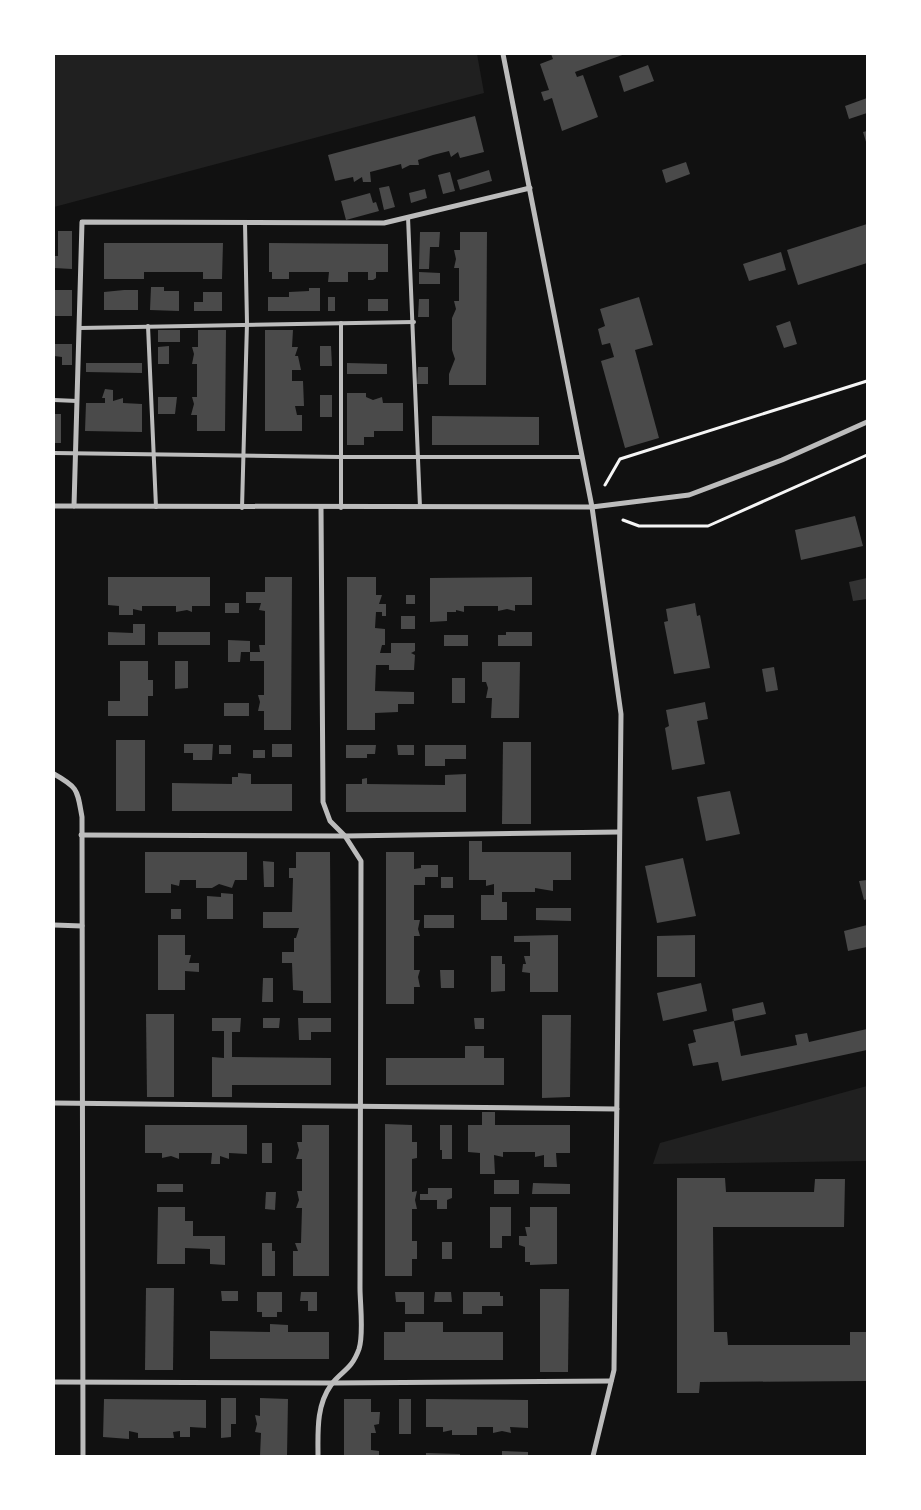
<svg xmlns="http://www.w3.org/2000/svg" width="921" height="1510" viewBox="0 0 921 1510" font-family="'Nunito Sans',sans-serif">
<rect width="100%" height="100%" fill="#111"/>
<g fill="#202020">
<path d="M54,54H477L484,93L54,207Z"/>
<path d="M867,1086V1161L653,1164L660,1143Z"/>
</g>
<path fill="#333" d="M867,578V599L853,601L849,582Z"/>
<g fill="#4a4a4a">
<path d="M551,54H625L575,72L577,77L583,75L598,117L562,131L552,98L544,101L541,92L549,90L540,64L553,59Z"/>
<path d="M648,65L654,81L624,92L619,76Z"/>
<path d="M867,98V113L849,119L845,106Z"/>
<path d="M475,116L484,152L460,158L458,152L451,157L449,151L433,155L418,160L419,165H410L402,169L401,164L370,172L371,182H363L362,177L354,182L353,177L335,181L328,155Z"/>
<path d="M867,131V145L863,132Z"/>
<path d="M686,162L690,174L666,183L662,170Z"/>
<path d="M489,170L492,181L460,190L457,180Z"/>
<path d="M450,172L455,191L443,194L438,175Z"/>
<path d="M389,186L395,207L384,210L379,188Z"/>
<path d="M425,189L427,198L411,203L409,193Z"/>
<path d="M370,193L373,203L376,202L379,211L346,220L341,201Z"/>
<path d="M867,224V263L798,285L787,250Z"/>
<path d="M58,231H72V269L54,268V256H58Z"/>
<path d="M420,232H440L439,247H430L429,269H419Z"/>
<path d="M460,232H487L486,385H449V374L455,359L452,350V318L456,309L454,301H459V268H454L456,259L454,250H460Z"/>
<path d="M104,243H223L222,279H203V272H144V279H104Z"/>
<path d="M269,243L388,244V272H376V278L373,280H368V272H348V282H328L329,272H289V279H272V272H269Z"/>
<path d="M781,252L786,270L749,281L743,264Z"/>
<path d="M419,272L440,273V284H419Z"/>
<path d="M151,287H164V291H179V311L150,310Z"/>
<path d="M309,288H320V311H268V297H289V292L309,291Z"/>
<rect x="54" y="290" width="18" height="26"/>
<path d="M124,290H138V310H104V292Z"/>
<path d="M203,292H222V311H194V302H203Z"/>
<rect x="328" y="297" width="7" height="14"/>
<path d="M639,297L653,345L635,350L659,438L625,448L601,361L614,357L610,343L602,345L598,329L605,326L600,309Z"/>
<rect x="368" y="299" width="20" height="12"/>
<path d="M419,299H429V317H418Z"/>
<path d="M790,321L797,344L784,348L776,326Z"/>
<rect x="158" y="330" width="22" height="12"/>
<path d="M198,330H226L225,431H197V415H191L194,404L192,397H197V364H192L194,354L192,347H198Z"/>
<path d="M265,330H293L292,347H298L295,356H298L301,370H292V381H303L304,406H295L297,415H302V431H265Z"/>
<path d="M54,344H72V365H62V357L54,356Z"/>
<path d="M169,346V364H158V347Z"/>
<path d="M320,346H331L332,366H320Z"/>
<path d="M86,363H142V373L86,372Z"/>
<path d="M347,363L387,364V374H347Z"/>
<path d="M418,367H428V384H417Z"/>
<path d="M105,389L113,390V401L123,398V403L142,404V432L85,431L86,403H105V398H102Z"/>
<path d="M347,393H366V397L373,400L382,397L383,403H403V431H374V437H364V445H347Z"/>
<rect x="320" y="395" width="12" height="22"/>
<path d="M158,397H177L175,414H158Z"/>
<rect x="54" y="414" width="7" height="29"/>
<path d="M432,416L539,417V445H432Z"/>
<path d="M855,516L863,546L801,560L795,530Z"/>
<path d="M108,577H210V606H192V612L187,610L176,612V606H142V611L133,609V615H119V606L108,605Z"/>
<path d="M265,577H292L291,730H264V711H258L260,702L258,695H264V661H250V652H260L259,645H265V611L259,610L261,603H246V592H265Z"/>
<path d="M347,577H376V595H382L379,604H386V616H382V612H376L375,628L385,629V645H382L380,653H391V643H415V651L411,653L415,655L414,670H389V665H376L375,691L414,692V704H398V712L375,713V730H347Z"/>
<path d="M532,577V605H515V611L507,609L498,611V606H464V612L456,610V612H447V621L430,622V578Z"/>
<rect x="406" y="595" width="9" height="9"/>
<rect x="225" y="603" width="14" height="10"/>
<path d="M695,603L697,616L700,615L710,668L674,674L664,622L668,621L666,609Z"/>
<rect x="401" y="616" width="14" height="13"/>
<path d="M133,624H145V645H108V632L133,633Z"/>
<rect x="158" y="632" width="52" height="13"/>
<path d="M506,632H532V646H498V635H506Z"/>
<rect x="444" y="635" width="24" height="11"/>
<path d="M228,640L250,641V652H241L240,662H228Z"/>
<path d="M120,661H148V680H153V696H148V716H108V701H120Z"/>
<path d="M175,661H188V688L175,689Z"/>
<path d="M482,662H520L519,718H491L492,698H486L488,688L486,682H482Z"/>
<path d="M774,667L778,690L766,692L762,669Z"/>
<rect x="452" y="678" width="13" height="25"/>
<path d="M705,702L708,719L697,721L705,764L672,770L665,728L669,726L666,710Z"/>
<rect x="224" y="703" width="25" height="13"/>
<rect x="116" y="740" width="29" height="71"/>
<path d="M503,742H531V824H502Z"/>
<path d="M184,744H213L212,760H193V753H184Z"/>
<rect x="272" y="744" width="20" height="13"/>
<rect x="219" y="745" width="12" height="9"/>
<path d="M346,745H376L375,754H367V758H346Z"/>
<path d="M397,745H414V755H398Z"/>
<path d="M425,745H466V759H445V766H425Z"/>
<rect x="253" y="750" width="12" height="8"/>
<path d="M238,773L251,774V784H292V811H172V783L232,784V777H238Z"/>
<path d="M466,774V812H346V784H362V779L367,778V784L445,785V775Z"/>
<path d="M730,791L740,834L706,841L697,797Z"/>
<path d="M469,841H482V852H571V880H553V891L535,888V892H502V902H507V920H481V895H494V884L486,886V880H469Z"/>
<path d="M145,852H247V880H235L232,888L219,884L212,888H196V880H180L179,886L171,884V893H145Z"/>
<path d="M296,852H330L331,1003H303V991L293,990L292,963H282V952H294V938H296L299,928H263V912H292L293,878H289V868H296Z"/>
<path d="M386,852H414V869L421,868V865H438V877H425V885H414V920H420L418,929L420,936H414V970H420L418,977L420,987H414V1004H386Z"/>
<path d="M683,858L696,916L657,923L645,866Z"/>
<path d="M263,861L274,862V887H264Z"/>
<rect x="441" y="877" width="12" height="11"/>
<path d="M867,880V899L864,900L859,881Z"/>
<path d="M221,893L233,894V919H207V896L221,897Z"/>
<path d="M536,908H571V921L536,920Z"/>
<rect x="171" y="909" width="10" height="10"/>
<rect x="424" y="915" width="30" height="13"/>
<path d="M867,925V947L848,951L844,931Z"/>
<path d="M158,935H185V955H191L189,963H199V972L185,971V990H158Z"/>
<path d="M558,935V992H530V973L522,972L523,964H526L524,956H530V942H514V936Z"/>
<path d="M695,935V977H657V936Z"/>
<path d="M491,956H502V964H505V991L491,992Z"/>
<path d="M440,970H454V988H441Z"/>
<path d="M263,978H273V1002H262Z"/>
<path d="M701,983L707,1011L663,1021L657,993Z"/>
<path d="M763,1002L766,1014L734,1021L732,1009Z"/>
<path d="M146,1014H174V1097H147Z"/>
<path d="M542,1015H571L570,1097L542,1098Z"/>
<path d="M212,1018H241L240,1032H232V1057L331,1058V1085H232V1097H212V1057L224,1058V1031H212Z"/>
<path d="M263,1018H280L279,1028H263Z"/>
<path d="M298,1018H331V1032H311V1040H299Z"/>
<path d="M474,1018H484V1029H475Z"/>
<path d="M734,1021L741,1056L797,1045L795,1035L807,1033L809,1042L867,1029V1050L722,1081L718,1062L693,1066L688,1044L696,1042L693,1030Z"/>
<path d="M465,1046H484V1058H504V1085H386V1058H465Z"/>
<path d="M482,1112H495V1125H570V1153H556L557,1167H544V1155L535,1157V1152H503V1157L494,1155L495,1174H480V1153L468,1152V1125H482Z"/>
<path d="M385,1124L412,1125V1142H417V1158L412,1159V1192L417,1191L415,1200L417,1209H412V1241H417V1259H412V1276H385Z"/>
<path d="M145,1125H247V1154L229,1153V1159L220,1156V1164H211L212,1153H179V1159L171,1156L162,1158V1153H145Z"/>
<path d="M302,1125H329V1276H293V1251H298L295,1243H301L302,1208H296L299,1200L297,1191H302V1159H296L299,1150L297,1142H302Z"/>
<path d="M440,1125H452V1159H442V1150H440Z"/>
<rect x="262" y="1143" width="10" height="20"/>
<path d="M677,1178H725L726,1192H814L815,1179H845L844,1227H713L714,1332H727L728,1345H850V1332H867V1381L700,1382L699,1393H677Z"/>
<rect x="494" y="1180" width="25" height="14"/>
<path d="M533,1183L570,1184V1194H532Z"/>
<rect x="157" y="1184" width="26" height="8"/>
<path d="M428,1188H452V1198L447,1200V1209H437V1200H420V1194H428Z"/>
<path d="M266,1192H276L275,1210L265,1209Z"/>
<path d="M158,1207H185V1221H193V1236H225V1265L210,1264V1249L185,1248V1264H157Z"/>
<path d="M490,1207H511V1236H502V1248H490Z"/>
<path d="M530,1207H557V1264L530,1265V1262H525V1247L519,1245V1236H527L525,1227H530Z"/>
<rect x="442" y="1242" width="10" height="17"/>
<path d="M262,1243H272V1251H275V1276H262Z"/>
<path d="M146,1288H174L173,1370H145Z"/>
<path d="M540,1289H569L568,1372H540Z"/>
<path d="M221,1291H238V1301H222Z"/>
<path d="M257,1292H282V1312H277V1317H262V1312H257Z"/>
<path d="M301,1292H317V1311H308V1301H300Z"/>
<path d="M395,1292H424V1314H405V1302H396Z"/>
<path d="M435,1292H451L452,1302H434Z"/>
<path d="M463,1292H500V1296H503V1306H482V1314H463Z"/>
<path d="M405,1322H443V1332H503V1360H384V1332H405Z"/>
<path d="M270,1324L288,1325V1332H329V1359H210V1331L270,1332Z"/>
<path d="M221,1398H236V1424H231V1437L221,1438Z"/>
<path d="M260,1398L288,1399L287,1456H260L261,1433L255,1432L257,1424L255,1415L260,1416Z"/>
<path d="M104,1399L206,1400V1428L190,1427V1437H180V1431L173,1432L174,1438H138V1433L129,1431V1439L103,1437Z"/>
<path d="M344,1399H371V1412H380L379,1424L374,1425L376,1433H371V1450L379,1451V1456H344Z"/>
<rect x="399" y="1399" width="12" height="35"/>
<path d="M426,1399L528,1400V1428L510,1427L511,1433L502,1431L493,1433V1427H477V1435H452V1430L443,1432V1427H426Z"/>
<path d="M502,1451L528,1452V1456H502Z"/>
<path d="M426,1453L460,1454V1456H426Z"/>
</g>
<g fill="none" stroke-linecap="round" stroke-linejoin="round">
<g stroke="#f5f5f5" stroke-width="3">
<path d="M605,485L620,459L867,381"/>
<path d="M623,520L639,526H708L867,455"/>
</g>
<g stroke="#bcbcbc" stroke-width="4">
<path d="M408,217L420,507"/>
<path d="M148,326L156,507"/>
<path d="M80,328L414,322"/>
<path d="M54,400L77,401"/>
<path d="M54,453L340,457H582"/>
<path d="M242,508L247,323L245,223"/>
<path d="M341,508V323"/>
</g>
<g stroke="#bcbcbc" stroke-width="5">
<path d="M503,54L592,507L621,714L614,1370L593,1456"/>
<path d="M54,506L592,507L689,495L782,460L867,422"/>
<path d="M74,506L82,222L384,223L530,188"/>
<path d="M54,774C79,788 77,790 82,817L83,1456"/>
<path d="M81,835L345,836L619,832"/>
<path d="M54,925L82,926"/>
<path d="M54,1103L617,1109"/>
<path d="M54,1382L332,1383L611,1381"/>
<path d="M318,1456C318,1432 316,1406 331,1385C342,1370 351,1371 359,1349C364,1334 360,1304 360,1288L361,861L345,836L330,821L323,802L321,508"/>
</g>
</g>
<rect width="921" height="1510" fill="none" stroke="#ffffff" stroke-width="110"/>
</svg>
